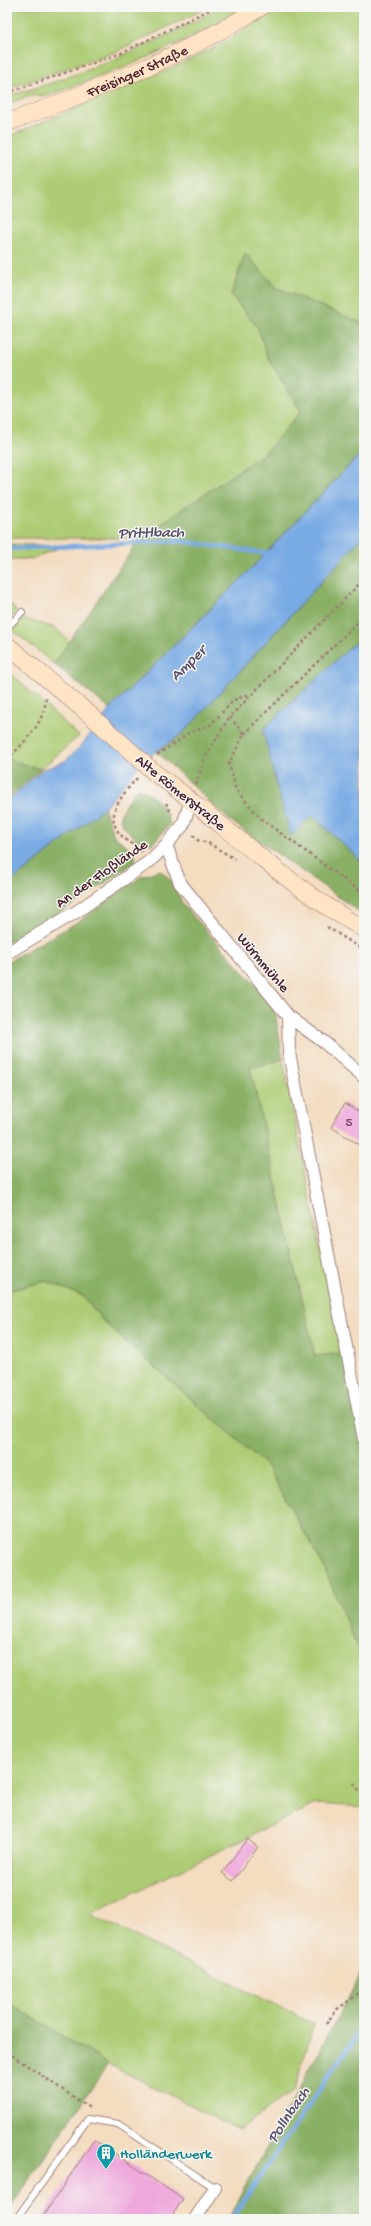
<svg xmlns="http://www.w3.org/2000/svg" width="371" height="2226" viewBox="0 0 371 2226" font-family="'Gochi Hand',sans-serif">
<rect width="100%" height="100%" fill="#f6f6f2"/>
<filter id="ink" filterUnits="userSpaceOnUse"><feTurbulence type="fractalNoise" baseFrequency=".025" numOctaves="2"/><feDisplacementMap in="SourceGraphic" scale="8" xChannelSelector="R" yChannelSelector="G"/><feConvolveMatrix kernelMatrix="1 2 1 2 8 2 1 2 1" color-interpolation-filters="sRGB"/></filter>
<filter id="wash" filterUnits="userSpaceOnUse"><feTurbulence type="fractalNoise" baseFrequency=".012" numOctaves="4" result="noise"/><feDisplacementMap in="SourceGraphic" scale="16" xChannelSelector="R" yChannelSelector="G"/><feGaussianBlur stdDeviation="0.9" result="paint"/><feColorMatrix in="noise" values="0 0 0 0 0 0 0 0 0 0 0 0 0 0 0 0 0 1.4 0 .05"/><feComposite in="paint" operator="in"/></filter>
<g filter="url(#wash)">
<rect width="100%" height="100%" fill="#f3dcc0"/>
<g fill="#adcc74" stroke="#7c7650">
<path d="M7,7H209L118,51L7,89Z"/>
<path d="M220,7H245L196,35L128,66L50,95L29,96L13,102L11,97L7,99V96C78,77 156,44 220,7Z"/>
<path d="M274,7H364V324L277,288L245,254L231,295L258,328L268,358L301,411L266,452L140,538H7V137L183,63L236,36Z"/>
<path d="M7,544L64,546L31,559H7Z"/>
<path d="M7,600L17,612L7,622Z"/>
<path d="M22,618L55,628L70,642L54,664L11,629Z"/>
<path d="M7,670L79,736L41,769L7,759Z"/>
<path d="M283,1059L341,1353L315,1357L250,1068Z"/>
<path d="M46,1281L83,1296L104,1322L267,1466L324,1567L364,1664V1807L316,1804L90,1914L314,2024L294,2090L239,2130L108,2064L7,2002V1291Z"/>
</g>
<g fill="#8ab066" stroke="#6a6848">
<path d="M245,253L277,288L364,324V450L247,573L110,709L54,664L140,538L266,452L301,411L268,358L258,328L231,295Z"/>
<path d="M364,535V634L263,731L291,835L312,815L364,864V915L228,819L156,751L183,733Z"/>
<path d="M7,759L41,769L7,799Z"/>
<path d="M138,788C158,798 162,804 170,824L152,844H142C114,820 114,817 138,788Z"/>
<path d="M104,808L114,836L135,852V862L71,906L7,943V885Z"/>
<path d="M160,870L173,882L183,905L274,1005L283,1059L250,1068L315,1356L341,1353L364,1403V1664L324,1567L267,1466L104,1322L83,1296L46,1281L7,1291V962L81,920L142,876Z"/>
<path d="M364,1969V2219H228Z"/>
<path d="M7,2002L108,2064L7,2213Z"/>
</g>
<g fill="#78aae4" stroke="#616488">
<path d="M364,450V535L183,733L143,761L104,808L7,885V801L42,770L65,761L81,746L110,709L247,573Z"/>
<path d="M364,634V864L312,815L291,836L277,787L263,730Z"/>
</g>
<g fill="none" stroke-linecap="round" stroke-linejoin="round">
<g stroke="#78aae4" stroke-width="4.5">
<path d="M7,549L180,541L270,554"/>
<path d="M231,2219L364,2025"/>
</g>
</g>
<g id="blocks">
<g fill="#eea8db">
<path d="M345,1103L364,1115V1139L360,1145L331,1127Z"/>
<path d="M247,1839L258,1847L233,1881L222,1873Z"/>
<path d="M94,2140L183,2199L170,2219H41Z"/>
</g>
</g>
</g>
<g filter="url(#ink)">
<use href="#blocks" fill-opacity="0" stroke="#9e7e76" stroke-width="1"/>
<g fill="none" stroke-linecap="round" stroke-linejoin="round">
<g stroke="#9e7e76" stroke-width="8">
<g id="service">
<path d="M7,628L22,612"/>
<path d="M16,2219L88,2119L118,2124L215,2188"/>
</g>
</g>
<g stroke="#9e7e76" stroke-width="14">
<g id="minor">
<path d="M166,845L180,883L288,1016L325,1043L364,1077"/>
<path d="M7,953L76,912L150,861L166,845L183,825L191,800"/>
<path d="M288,1016L289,1053L364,1439"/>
<path d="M195,2219L215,2188"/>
</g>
</g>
<g stroke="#9e7e76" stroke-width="18">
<g id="secondary">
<path id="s1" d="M7,123C95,90 181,57 261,7"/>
<path d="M7,645L90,715"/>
<path d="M155,773C225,824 288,887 364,929"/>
</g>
</g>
<g stroke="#9e7e76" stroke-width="2.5" stroke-dasharray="3 3" stroke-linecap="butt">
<path d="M7,93L119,54L215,7"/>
<path d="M230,717L244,734L229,763L236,790L260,818L364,894"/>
<path d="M244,734L364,616"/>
<path d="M157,755L189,733L210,725L234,700L250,694"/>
<path d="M7,760C25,741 44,725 46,698"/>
<path d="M137,778C124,793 103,815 120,834C126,841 135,845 142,852"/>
<path d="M196,785L205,758L228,719L364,579"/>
<path d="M166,803L172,814"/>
<path d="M193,835L197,840L208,843L235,859"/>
<path d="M327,927L364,950"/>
<path d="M354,1783L364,1798"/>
<path d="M326,2024L336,2010L364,1990"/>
<path d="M7,2052L91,2109"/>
</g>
<use href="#service" stroke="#fff" stroke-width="6"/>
<use href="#minor" stroke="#fff" stroke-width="12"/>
<use href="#secondary" stroke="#ffe4c6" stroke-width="17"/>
<g stroke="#9e7e76" stroke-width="18" stroke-linecap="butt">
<path id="secondary-bridge" d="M90,715L155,773"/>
</g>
<use href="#secondary-bridge" stroke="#ffe4c6" stroke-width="17"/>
</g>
</g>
<defs>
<g id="building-pin" transform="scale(1)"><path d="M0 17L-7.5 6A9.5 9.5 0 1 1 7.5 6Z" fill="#0f9aa8" stroke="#f6f6f2"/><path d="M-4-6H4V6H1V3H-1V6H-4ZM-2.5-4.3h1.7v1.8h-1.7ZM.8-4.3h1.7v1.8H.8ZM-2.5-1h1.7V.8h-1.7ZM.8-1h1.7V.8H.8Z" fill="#fff"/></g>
</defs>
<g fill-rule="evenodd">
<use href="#building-pin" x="106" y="2153"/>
</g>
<g text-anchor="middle" stroke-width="3" stroke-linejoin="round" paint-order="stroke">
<g font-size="13" fill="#734157">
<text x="349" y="1126">5</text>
</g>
<g font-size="15" fill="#4a1f2b" stroke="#f6f6f2">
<text dy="5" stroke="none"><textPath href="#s1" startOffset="140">Freisinger Straße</textPath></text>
<text transform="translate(181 792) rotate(39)" y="5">Alte Römerstraße</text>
<text transform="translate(101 873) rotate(-35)" y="5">An der Floßlände</text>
<text transform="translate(264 962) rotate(50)" y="5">Würmmühle</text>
</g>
<g font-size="15" fill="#0d838f" stroke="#f6f6f2" text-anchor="start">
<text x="120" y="2158">Holländerwerk</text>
</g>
<g font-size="16" font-style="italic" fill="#5a506c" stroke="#f6f6f2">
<text transform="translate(151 531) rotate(-1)" y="6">Prittlbach</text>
<text transform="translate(187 662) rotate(-44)" y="6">Amper</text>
<text transform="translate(287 2114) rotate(-56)" y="6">Pollnbach</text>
</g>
</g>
<rect width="371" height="2226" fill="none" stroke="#f6f6f2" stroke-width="24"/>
</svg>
